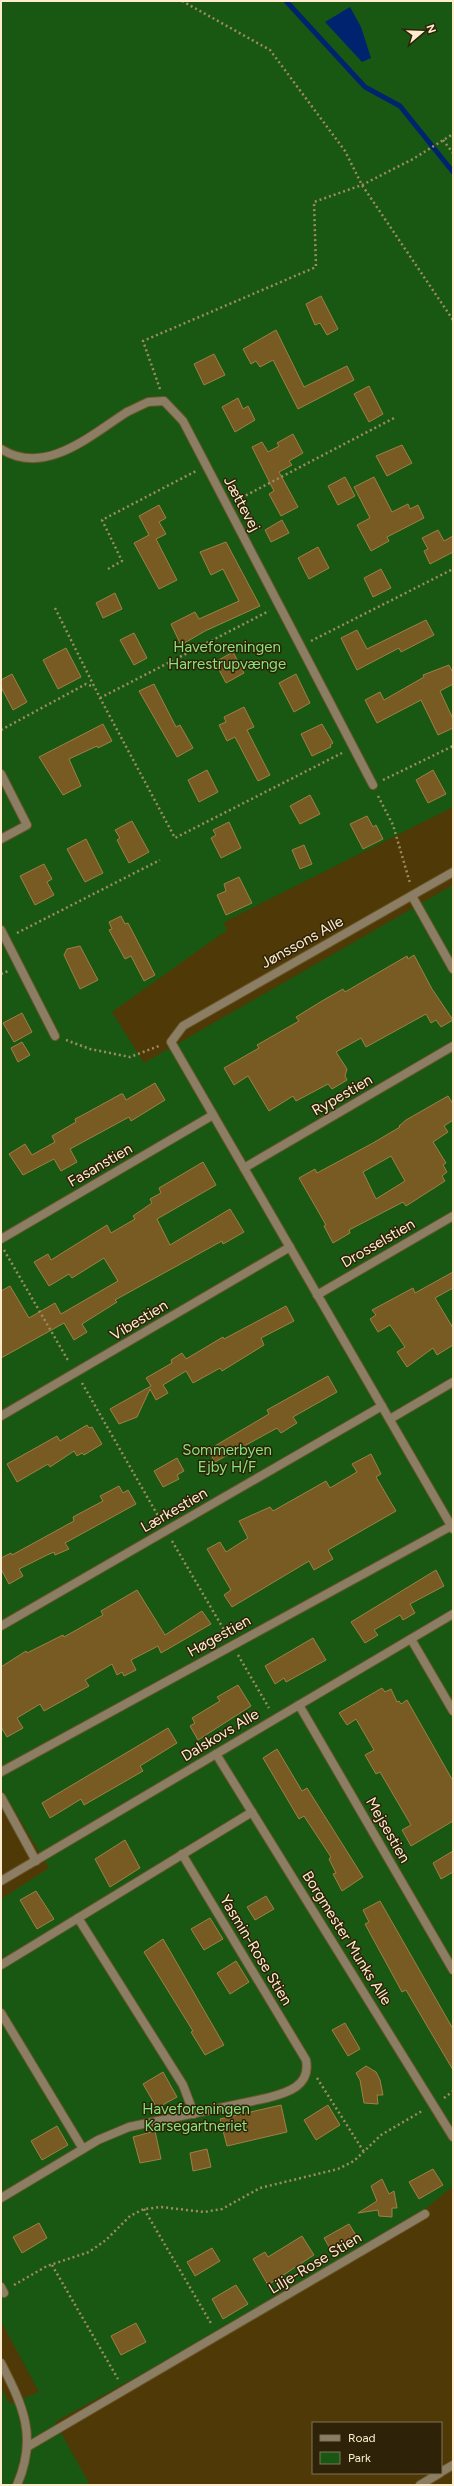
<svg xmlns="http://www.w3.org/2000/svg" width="454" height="2486" viewBox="0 0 454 2486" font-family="Figtree,sans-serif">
<rect width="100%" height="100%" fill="#4f3907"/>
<path fill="#195813" d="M1,1H453V807L228,920L224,923L227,930L112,1012L144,1063L453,885V2186L399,2231L55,2422L90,2485H1V2388L10,2404L39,2392L1,2321V1899L49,1868L1,1788Z"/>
<path fill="#00236f" d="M350,7L361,27L371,58L362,62L325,22Z"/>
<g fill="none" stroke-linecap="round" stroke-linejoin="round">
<path stroke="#00236f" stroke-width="5" d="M286,1L365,87L400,106L453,172"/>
</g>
<g fill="#775b22" stroke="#9f8045" fill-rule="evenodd">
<path d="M321,296L338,329L327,335L320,323L315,325L306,304Z"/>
<path d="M276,330L304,387L347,366L354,380L298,409L273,360L260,367L256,361L251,364L243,349Z"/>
<path d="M214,354L225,375L204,385L194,364Z"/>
<path d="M369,386L383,414L369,422L354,394Z"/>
<path d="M238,398L243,409L248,406L255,420L235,432L222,407Z"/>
<path d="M293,434L303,453L289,461L292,465L279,472L298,507L281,516L269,494L274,491L252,447L262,442L268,452L279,446L277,443Z"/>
<path d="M402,445L412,463L387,476L376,456Z"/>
<path d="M345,477L355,496L338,505L328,486Z"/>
<path d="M374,477L392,512L408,504L410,509L418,505L424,518L387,537L389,541L371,551L357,525L370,518L354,487Z"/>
<path d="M159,505L166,518L159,522L166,534L156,539L177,580L159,589L134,543L149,535L139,516Z"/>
<path d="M282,520L289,533L271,542L265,530Z"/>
<path d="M438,530L444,541L453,536V552L430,564L424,551L428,549L422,538Z"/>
<path d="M226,542L260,606L205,631L181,645L171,624L195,612L199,619L239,601L223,569L211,575L200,552Z"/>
<path d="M318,547L329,568L309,579L298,558Z"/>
<path d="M381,569L391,588L373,597L364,578Z"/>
<path d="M115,593L122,609L103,618L96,603Z"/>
<path d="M426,620L434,635L401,652L399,648L357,670L341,638L357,630L367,649Z"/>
<path d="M134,633L147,658L134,665L120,640Z"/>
<path d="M66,648L81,677L58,689L43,660Z"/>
<path d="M233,652L244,673L226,683L215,662Z"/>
<path d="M449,665L453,673V684L440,691L453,719V728L438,735L421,700L377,723L365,700L380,692L384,700L424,677L423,675Z"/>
<path d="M12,674L27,702L13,710L1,687V680Z"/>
<path d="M296,674L310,703L294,712L279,683Z"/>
<path d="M154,684L176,727L180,725L193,748L177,757L139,691Z"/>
<path d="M244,707L254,727L247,730L270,775L258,781L235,737L227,741L219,725L226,722L224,717Z"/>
<path d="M103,724L112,741L98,748L97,746L69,759L81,786L63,795L39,757Z"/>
<path d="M322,724L333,743L330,745L331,747L312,756L301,734Z"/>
<path d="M207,770L218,792L199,802L188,780Z"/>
<path d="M433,770L446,794L428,803L416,780Z"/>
<path d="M310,795L320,814L300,824L290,806Z"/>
<path d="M367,816L373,827L376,825L383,839L363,849L350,824Z"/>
<path d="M132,821L149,852L129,863L117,840L120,838L115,830Z"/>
<path d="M229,822L241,848L221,858L211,838L216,835L213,830Z"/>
<path d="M86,839L103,873L85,882L67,849Z"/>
<path d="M304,845L312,864L300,869L292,850Z"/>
<path d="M44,864L52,879L47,882L54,895L35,905L20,876Z"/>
<path d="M239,877L252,903L226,915L217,895L226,891L224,884Z"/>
<path d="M121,916L125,924L128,923L155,975L144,981L131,956L125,959L109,930L112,929L109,922Z"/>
<path d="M80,946L98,980L80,989L64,955L67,949Z"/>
<path d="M414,955L432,989L453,1020L441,1027L436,1020L431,1023L426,1014L366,1047L361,1038L336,1052L347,1069L345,1076L347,1080L332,1089L328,1084L296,1101L293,1096L269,1111L248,1076L234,1085L224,1068L259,1048L257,1045L299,1021L296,1017L322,1001L343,989L345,992L407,956L408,959Z"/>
<path d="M22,1013L32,1032L14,1042L3,1023Z"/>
<path d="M22,1042L30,1055L18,1062L11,1048Z"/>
<path d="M155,1083L165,1100L131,1121L129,1117L70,1149L77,1162L61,1171L54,1159L23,1175L9,1154L25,1144L32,1155L55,1142L52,1136L76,1122L75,1119L81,1116L121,1094H123L126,1100Z"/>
<path d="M448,1096L453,1104V1120L444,1126L448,1132L433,1142L446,1163L443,1165L447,1172L442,1176L445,1181L406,1206L403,1202L349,1230L350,1233L333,1243L324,1226L326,1225L299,1178L315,1169L317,1173L373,1143L400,1127L399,1126L406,1120ZM391,1156L405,1181L376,1199L363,1172Z"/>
<path d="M203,1162L216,1185L157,1219L170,1245L230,1209L244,1232L223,1244L222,1241L115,1300L117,1302L82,1324L87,1332L74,1340L64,1323L1,1358V1291L10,1286L29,1318L55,1303L61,1314L118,1281L104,1258L72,1278L69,1274L49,1286L34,1262L48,1254L51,1260L107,1225L111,1233L135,1219L133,1216L152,1203L150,1199L161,1193L159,1188Z"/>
<path d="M453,1272V1288L435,1298L453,1328V1345L437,1355L433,1348L407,1367L397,1352L405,1347L390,1325L378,1332L370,1319L376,1315L372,1310L413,1288L415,1293Z"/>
<path d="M286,1306L294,1321L261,1338L264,1345L222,1371L220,1368L193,1383L186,1371L163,1385L168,1393L156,1400L150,1389L137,1417L119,1424L110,1409L151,1386L146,1378L172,1363L171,1360L182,1353L186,1359L223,1337L224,1339Z"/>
<path d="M328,1376L337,1392L293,1417L297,1423L281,1433L277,1428L215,1462L208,1450L269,1414L267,1410Z"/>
<path d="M87,1425L89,1428L92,1427L102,1444L84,1455L82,1453L77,1456L74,1451L50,1467L48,1464L17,1482L7,1464L57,1436L60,1441Z"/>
<path d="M371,1454L381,1474L376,1477L396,1511L328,1550L333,1559L314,1570L309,1561L232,1607L224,1595L231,1590L207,1549L220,1542L226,1552L248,1538L239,1521L270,1507L273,1511L326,1481L330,1488L357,1472L352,1464Z"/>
<path d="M177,1458L184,1471L177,1475L179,1479L163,1487L154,1471Z"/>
<path d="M119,1486L123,1493L128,1490L136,1504L65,1543L69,1549L55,1555L54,1552L47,1555L19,1569L23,1576L9,1584L1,1569V1558L11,1553L12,1555L74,1521L73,1517L103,1501L100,1496Z"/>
<path d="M436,1570L444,1586L410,1604L415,1613L403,1620L400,1615L374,1630L378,1635L365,1643L351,1622Z"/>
<path d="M137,1590L165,1635L202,1611L211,1624L161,1653L158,1646L131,1660L136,1670L124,1676L122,1672L117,1675L112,1664L85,1680L89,1686L44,1711L40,1704L17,1718L23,1728L7,1737L1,1727V1667L26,1651L27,1653L63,1635L64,1637L103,1615L101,1611Z"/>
<path d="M313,1638L326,1660L286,1682L284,1678L275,1684L265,1666Z"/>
<path d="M238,1685L251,1706L198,1740L190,1726L195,1723L192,1718L220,1701L217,1697Z"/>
<path d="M382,1688L385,1692L391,1689L397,1702L399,1701L401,1704L407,1700L453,1781V1821L411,1846L402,1830L411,1825L380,1772L376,1774L365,1755L374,1750L356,1719L347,1725L339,1713Z"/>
<path d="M168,1728L177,1743L140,1766L143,1771L84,1805L81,1799L50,1818L42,1803Z"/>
<path d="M277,1749L302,1791L307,1788L363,1877L342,1891L333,1874L336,1873L329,1859L331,1857L304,1816L299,1819L263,1758Z"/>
<path d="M125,1840L140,1868L110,1887L95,1859Z"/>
<path d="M453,1851V1872L441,1879L433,1863Z"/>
<path d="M36,1891L54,1919L37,1929L20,1900Z"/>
<path d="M266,1896L274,1909L255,1920L247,1907Z"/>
<path d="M380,1901L453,2029V2070L406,1990L402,1992L365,1924L369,1922L363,1910Z"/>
<path d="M210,1918L223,1939L204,1950L191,1929Z"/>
<path d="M163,1939L224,2045L205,2055L191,2032L193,2031L144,1952Z"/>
<path d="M236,1961L249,1982L230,1994L217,1973Z"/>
<path d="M345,2023L360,2049L348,2056L332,2030Z"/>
<path d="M366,2066L376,2072L380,2080L383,2095H377L378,2104L364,2103L360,2080L356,2073Z"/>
<path d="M163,2072L177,2097L157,2108L143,2084Z"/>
<path d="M281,2105L287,2132L227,2146L220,2119Z"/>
<path d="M328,2105L340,2125L316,2140L304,2120Z"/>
<path d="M57,2126L68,2145L42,2160L31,2141Z"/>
<path d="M155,2131L161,2159L140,2163L133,2137Z"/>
<path d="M207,2149L211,2167L193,2171L190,2153Z"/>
<path d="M433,2169L443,2185L419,2199L409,2182Z"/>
<path d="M382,2179L389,2194L394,2191L397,2208H392V2217L379,2216L378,2210L358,2213L377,2201L371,2186Z"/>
<path d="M39,2223L47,2238L22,2253L13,2237Z"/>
<path d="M349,2224L357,2237L332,2252L324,2238Z"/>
<path d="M302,2236L314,2255L268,2285L253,2259L265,2252L268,2257Z"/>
<path d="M212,2248L220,2261L195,2276L187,2262Z"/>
<path d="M236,2285L248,2304L223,2319L212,2299Z"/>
<path d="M136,2323L146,2342L121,2355L111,2336Z"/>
</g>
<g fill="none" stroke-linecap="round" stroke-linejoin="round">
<g stroke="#6b5627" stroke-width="10">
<g id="service">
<path d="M1,449C45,477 91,435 127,412"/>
<path d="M1,774L27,825L1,839"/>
<path d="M453,872L183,1026L171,1042L453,1529"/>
<path d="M412,896L453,969"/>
<path d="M1,930L55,1036"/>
<path d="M244,1168L453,1046"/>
<path d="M1,1239L213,1115"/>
<path d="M317,1295L453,1216"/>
<path d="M1,1416L290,1247"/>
<path d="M390,1419L453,1382"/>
<path d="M1,1626L382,1406"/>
<path d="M411,1639L453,1711"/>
<path d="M299,1705L453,1970"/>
<path d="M1,1772L453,1525"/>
<path d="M1,1797L36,1861"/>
<path d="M1,1881L453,1614"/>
<path d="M78,1918L183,2085L194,2114"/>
<path d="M1,1965L252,1812"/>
<path d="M1,2013L83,2149"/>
<path d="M1,2198L98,2140L129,2127L267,2098C287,2093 311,2086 306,2060L182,1854"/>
<path d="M1,2287L4,2293"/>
<path d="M27,2447L425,2214"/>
<path d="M441,2472L453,2465"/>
<path d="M420,2485L440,2473"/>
</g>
</g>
<g stroke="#6b5627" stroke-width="10">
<g id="minor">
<path d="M127,412L148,402L164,401L183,421L373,785"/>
<path d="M216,1754L453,2137"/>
<path d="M1,2363C23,2406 38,2437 17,2485"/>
</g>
</g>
<g stroke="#9f8b62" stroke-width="2.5" stroke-dasharray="2 3" stroke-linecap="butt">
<path d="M182,1L270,50L345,151L362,185L453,320"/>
<path d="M443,140L453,153"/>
<path d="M160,389L143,341L316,267L314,202L362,185L413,159L453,134"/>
<path d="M237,500L396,417"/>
<path d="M108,569L122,561L102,520L196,471"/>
<path d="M55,608L100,698L175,838L342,753"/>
<path d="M311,641L453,569"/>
<path d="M100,698L269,611"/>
<path d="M1,730L86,684L94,687"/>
<path d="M383,780L453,746"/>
<path d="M378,796L393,825L410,883"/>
<path d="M17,933L160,860"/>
<path d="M1,974L8,971"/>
<path d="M66,1040L90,1049L130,1057L159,1046"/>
<path d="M4,1250L69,1362"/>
<path d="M82,1383L161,1521"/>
<path d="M172,1541L227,1635"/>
<path d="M238,1655L269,1708"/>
<path d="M317,2078L364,2152"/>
<path d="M444,2098L453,2091"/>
<path d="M144,2209L212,2325"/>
<path d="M52,2265L118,2379"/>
<path d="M14,2285L47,2266L89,2252L106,2240L130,2216L144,2209L161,2207L204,2212L222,2209L260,2188L338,2169L354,2161L381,2135L422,2111"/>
</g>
<use href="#service" stroke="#8b7e65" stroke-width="8"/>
<use href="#minor" stroke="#8b7e65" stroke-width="8"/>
</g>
<g text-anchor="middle" stroke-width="3" stroke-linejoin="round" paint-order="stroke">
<g font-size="15" fill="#fdecce" stroke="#2e2208">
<text transform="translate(242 504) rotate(62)" y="5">Jættevej</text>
<text transform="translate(302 942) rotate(-29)" y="5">Jønssons Alle</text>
<text transform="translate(342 1095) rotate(-30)" y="5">Rypestien</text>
<text transform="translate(100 1165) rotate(-30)" y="5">Fasanstien</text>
<text transform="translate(378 1243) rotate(-30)" y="5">Drosselstien</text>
<text transform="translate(139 1320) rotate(-31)" y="5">Vibestien</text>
<text transform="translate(174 1510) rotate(-30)" y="5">Lærkestien</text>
<text transform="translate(219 1636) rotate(-29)" y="5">Høgestien</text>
<text transform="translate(220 1735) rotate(-31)" y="5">Dalskovs Alle</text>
<text transform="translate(388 1830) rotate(60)" y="5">Mejsestien</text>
<text transform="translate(347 1938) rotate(58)" y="5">Borgmester Munks Alle</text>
<text transform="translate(256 1950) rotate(59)" y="5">Yasmin-Rose Stien</text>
<text transform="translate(315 2263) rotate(-31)" y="5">Lilje-Rose Stien</text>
</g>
<g font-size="15" fill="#85e47b" stroke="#2e2208">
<text x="227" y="652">Haveforeningen<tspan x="227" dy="17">Harrestrupvænge</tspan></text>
<text x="227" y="1455">Sommerbyen<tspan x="227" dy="17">Ejby H/F</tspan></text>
<text x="196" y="2114">Haveforeningen<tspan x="196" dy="17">Karsegartneriet</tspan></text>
</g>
</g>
<rect width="454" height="2486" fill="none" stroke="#fdecce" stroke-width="4"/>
<rect x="312" y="2422" width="130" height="52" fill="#2e2208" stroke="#817357"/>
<rect x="320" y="2435" width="20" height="6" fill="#8b7e65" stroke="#817357"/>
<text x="348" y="2442" font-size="12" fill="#fdecce">Road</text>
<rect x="320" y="2452" width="20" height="12" fill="#195813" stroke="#817357"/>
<text x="348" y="2462" font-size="12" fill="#fdecce">Park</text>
<g transform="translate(422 32) rotate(71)" stroke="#2e2208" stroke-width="3" paint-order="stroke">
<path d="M0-3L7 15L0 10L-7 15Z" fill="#fdecce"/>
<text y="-6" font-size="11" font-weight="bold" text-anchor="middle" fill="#fdecce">N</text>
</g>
</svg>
